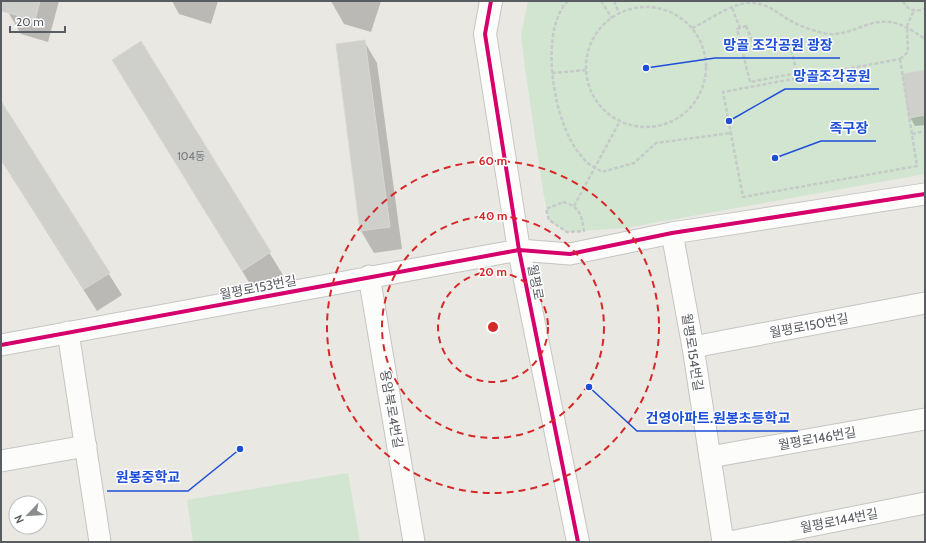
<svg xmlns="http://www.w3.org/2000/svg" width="926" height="543" viewBox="0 0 926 543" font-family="Cabin,'Noto Sans KR',sans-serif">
<rect width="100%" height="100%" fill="#e9e8e3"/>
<g fill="#d1e5d0">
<path d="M528,1H925V174L625,228L567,232L549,220L543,191L525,68L521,35Z"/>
<path d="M348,473L360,542H193L187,500Z"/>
</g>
<g fill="#0003">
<path d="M11,1H59L48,42L21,34L8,12Z"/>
<path d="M172,1H218L211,24L179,14Z"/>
<path d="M331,1H381L371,32L344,24Z"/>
<path d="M364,41L377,63L402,249L374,253L361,231Z"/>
<path d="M141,43L283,275L255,292L126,82Z"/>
<path d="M925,71V125L915,126L910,117Z"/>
<path d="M1,103L122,295L97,311L1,160Z"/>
</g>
<g fill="#cfcfcc" stroke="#d8d7d2">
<path d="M1,1H40L35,20L1,11Z"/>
<path d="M365,40L390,227L360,231L336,44Z"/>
<path d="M141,41L271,252L242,271L112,60Z"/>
<path d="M925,70V115L909,118L902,74Z"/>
<path d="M1,101L110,273L84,289L1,159Z"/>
</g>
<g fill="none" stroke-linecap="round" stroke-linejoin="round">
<g stroke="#c5c5c4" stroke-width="23">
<g id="minor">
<path d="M672,233L693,347L723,542"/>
<path d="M369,276L414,542"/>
<path d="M68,332L100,542"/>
<path d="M1,345L519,250L570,254L672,233L925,194"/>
<path d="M693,347L925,303"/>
<path d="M710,457L925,419"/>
<path d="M1,461L86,446"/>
<path d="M730,542L925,503"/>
</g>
</g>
<g stroke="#c5c5c4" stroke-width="24">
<path id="tertiary" d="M491,1L485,34L519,250L578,542"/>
</g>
<g stroke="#c6cbc9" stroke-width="2.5" stroke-dasharray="4 2" stroke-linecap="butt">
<path d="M568,1C561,7 558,17 555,25C545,64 557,137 589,164C593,167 598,169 602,172L634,163L656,143L731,133"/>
<path d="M601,1L612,18"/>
<path d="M614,1L619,13"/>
<path d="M903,1C907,10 917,13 925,8"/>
<circle cx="646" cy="67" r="60"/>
<path d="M732,8L740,28"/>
<path d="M746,26L752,40L774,38L790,45L797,73L750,82L737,29Z"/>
<path d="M692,28C710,20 728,5 747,3C765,1 777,13 791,21C802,27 816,32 828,34C840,35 850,31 861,27C888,16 902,23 925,39"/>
<path d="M900,59L917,166L743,197L723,92Z"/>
<path d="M900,59L908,52L907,26L914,10"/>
<path d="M552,73L587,70"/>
<path d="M912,134L925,131"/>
<path d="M563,202C579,206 582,215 584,231L567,232L549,220L546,209Z"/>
<path d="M574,206L620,121"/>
</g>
<use href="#minor" stroke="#fcfcfb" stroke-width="21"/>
<use href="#tertiary" stroke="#fcfcfb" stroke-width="22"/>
<g stroke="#fff" stroke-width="6">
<g id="cycleway">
<path d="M491,1L485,34L519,250L578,542"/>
<path d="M1,345L519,250L570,254L672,233L925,194"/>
</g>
</g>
<use href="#cycleway" stroke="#d6006c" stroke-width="4"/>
</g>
<g fill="none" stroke="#d62828" stroke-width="2" stroke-dasharray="7 5">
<circle cx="493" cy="327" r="55"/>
<circle cx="493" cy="327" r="111"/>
<circle cx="493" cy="327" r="166"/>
</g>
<g text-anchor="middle" stroke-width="3" stroke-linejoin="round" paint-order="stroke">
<g font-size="11" fill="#787a7d">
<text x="191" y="160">104동</text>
</g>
<g font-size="13" fill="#595c61" stroke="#fff">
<text transform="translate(536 282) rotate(79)" y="5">월평로</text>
<text transform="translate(258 287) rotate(-11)" y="5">월평로153번길</text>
<text transform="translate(809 325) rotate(-11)" y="5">월평로150번길</text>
<text transform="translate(693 352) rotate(81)" y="5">월평로154번길</text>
<text transform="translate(392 409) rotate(80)" y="5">용암북로4번길</text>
<text transform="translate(817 438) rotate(-10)" y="5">월평로146번길</text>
<text transform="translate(839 520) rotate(-11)" y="5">월평로144번길</text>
</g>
</g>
<circle cx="493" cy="327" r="6" fill="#d62828" stroke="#fff" stroke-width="2"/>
<g font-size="12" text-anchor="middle" font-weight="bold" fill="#d62828" stroke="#fff" stroke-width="3" stroke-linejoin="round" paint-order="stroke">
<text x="493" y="165">60 m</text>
<text x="493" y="220">40 m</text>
<text x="493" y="276">20 m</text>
</g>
<path fill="none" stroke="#1d4ed8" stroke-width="1.5" d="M646 68L715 58H840M729 121L785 89H879M775 158L821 141H876M589 387L637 431H798M240 449L188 491H107"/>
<g fill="#1d4ed8" stroke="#fff" stroke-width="1.5">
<circle cx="646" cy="68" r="4"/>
<circle cx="729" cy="121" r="4"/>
<circle cx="775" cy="158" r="4"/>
<circle cx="589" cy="387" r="4"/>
<circle cx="240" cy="449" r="4"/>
</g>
<g font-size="14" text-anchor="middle" font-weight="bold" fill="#1d4ed8" stroke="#fff" stroke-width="3" stroke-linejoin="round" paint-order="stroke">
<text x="778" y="50">망골 조각공원 광장</text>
<text x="832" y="81">망골조각공원</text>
<text x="849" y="133">족구장</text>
<text x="718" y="423">건영아파트.원봉초등학교</text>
<text x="148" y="482">원봉중학교</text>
</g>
<rect width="926" height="543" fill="none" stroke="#595c61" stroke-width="4"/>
<g transform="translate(28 515) rotate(245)"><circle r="19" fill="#ffffff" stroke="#bdbec0"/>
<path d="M0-3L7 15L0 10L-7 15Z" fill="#8b8d8e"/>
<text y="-6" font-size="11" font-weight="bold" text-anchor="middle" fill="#595c61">N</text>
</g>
<path d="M10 26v6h55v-6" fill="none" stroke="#595c61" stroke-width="2"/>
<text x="16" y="26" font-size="12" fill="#595c61" stroke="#ffffff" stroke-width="3" paint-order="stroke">20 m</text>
</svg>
